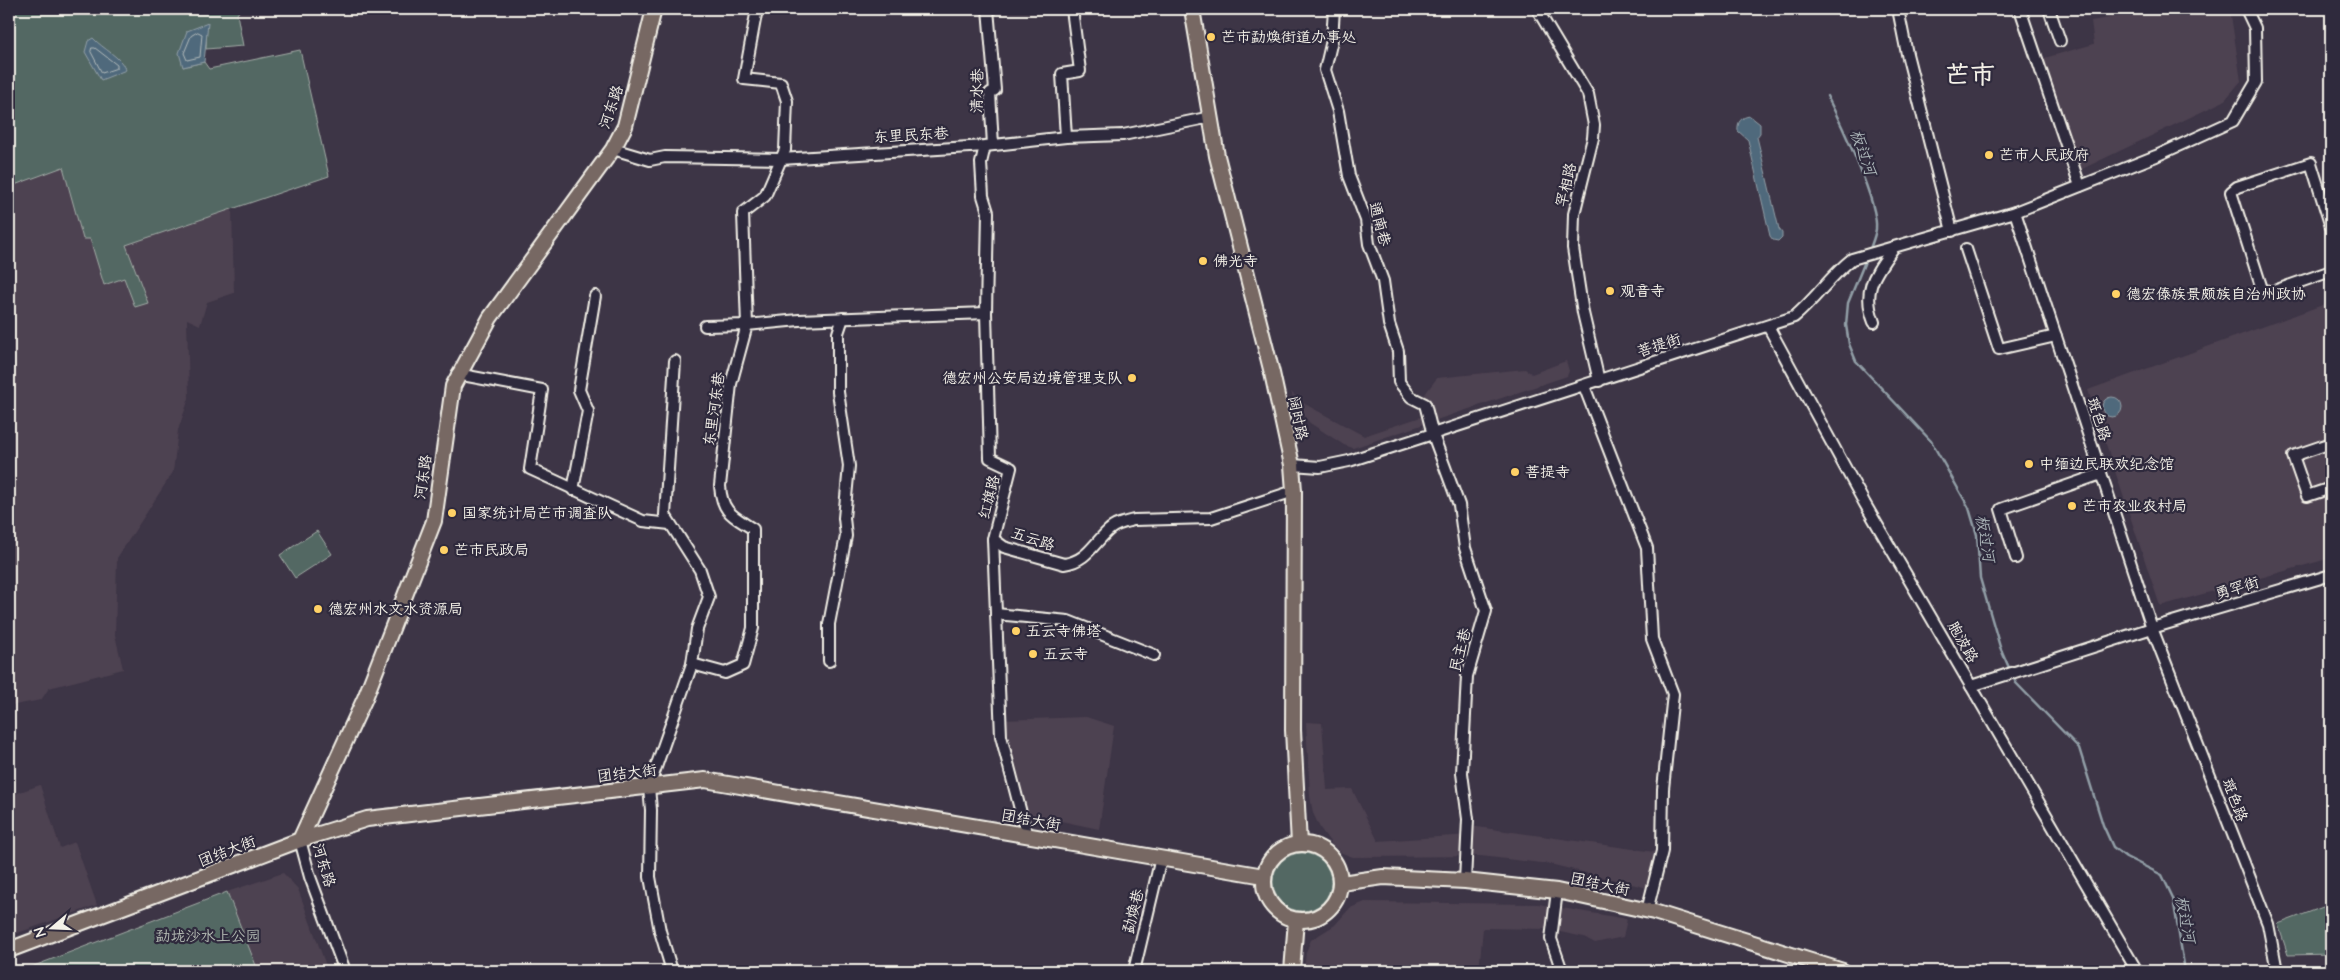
<svg xmlns="http://www.w3.org/2000/svg" width="2340" height="980" viewBox="0 0 2340 980" font-family="'Architects Daughter','LXGW WenKai TC',sans-serif">
<rect width="100%" height="100%" fill="#3d3546"/>
<filter id="ink" filterUnits="userSpaceOnUse"><feTurbulence type="fractalNoise" baseFrequency=".02" numOctaves="2"/><feDisplacementMap in="SourceGraphic" scale="10" xChannelSelector="R" yChannelSelector="G"/><feConvolveMatrix kernelMatrix="1 2 1 2 8 2 1 2 1" color-interpolation-filters="sRGB"/></filter>
<g filter="url(#ink)">
<g fill="#4e4251">
<path d="M2161,9H2230L2241,81L2224,101L2080,170L2041,59L2094,44L2091,21Z"/>
<path d="M300,50L232,208L234,293L207,302L200,325L187,319L189,398L178,430L173,472L117,558L115,635L123,669L49,688L41,700L9,706V187L63,167L96,90L204,62L209,69Z"/>
<path d="M2331,302V558L2160,606L2088,390Z"/>
<path d="M1566,361L1569,371L1567,376L1353,448L1344,445L1310,423L1298,409L1291,392L1301,402L1364,436L1427,415L1422,398L1437,378L1525,369L1532,374Z"/>
<path d="M1086,717L1114,726L1099,829L1028,814L1005,720Z"/>
<path d="M1306,722L1322,723L1327,790L1352,789L1378,841L1469,835L1470,826L1654,852L1648,888L1550,864L1481,856L1353,857L1342,853L1333,846L1320,828L1313,813L1310,796Z"/>
<path d="M40,785L60,848L75,842L97,905L9,936V796Z"/>
<path d="M283,873L298,889L328,971H277L257,968L227,892Z"/>
<path d="M1365,902L1538,904L1627,919L1623,937L1595,943L1584,937L1546,929L1483,928L1479,971H1304L1306,952L1311,940L1335,925L1350,908Z"/>
</g>
<g fill="#526864" stroke="#a3aca6">
<path d="M9,9H241L237,14L243,46L206,49L207,23L183,67L204,62L209,69L300,50L329,176L126,245L148,303L135,307L124,278L104,285L90,239H83L63,167L9,187Z"/>
<path d="M317,531L332,554L295,578L280,555Z"/>
<circle cx="1302" cy="882" r="29"/>
<path d="M227,892L257,968L277,971H21Z"/>
<path d="M2331,904V954L2288,955L2278,924Z"/>
</g>
<g fill="#50697b" stroke="#929fa7">
<path d="M208,23L204,62L183,67L179,53L187,31Z"/>
<path d="M93,38C103,49 121,57 126,70L101,80L85,52L88,41Z"/>
<path d="M1750,116L1760,124V133L1757,137L1779,229L1782,233V237L1778,241L1773,240L1770,236L1748,140L1738,131C1737,122 1741,117 1750,116Z"/>
<circle cx="2112" cy="407" r="10"/>
</g>
<g fill="none" stroke-linecap="round" stroke-linejoin="round">
<g stroke="#b2bbbc" stroke-width="1">
<path d="M198,32L202,34L200,57L187,60L184,53L191,36Z"/>
<path d="M92,48H95L117,65V68L102,73L91,52Z"/>
</g>
<g stroke="#929fa7" stroke-width="2.5">
<path d="M1827,96C1840,121 1879,204 1876,229C1875,237 1871,245 1869,252"/>
<path d="M1866,259L1848,303L1846,325L1849,344L1856,361L1931,441L1969,508L1977,535L1980,578L2000,647L2010,670"/>
<path d="M2012,675L2016,683L2079,748L2103,825L2113,847L2126,857L2162,875L2173,898L2185,971"/>
</g>
<g stroke="#f4f1e8" stroke-width="14">
<g id="minor">
<path d="M988,9L995,90L990,93L993,145"/>
<path d="M1334,9L1332,40L1325,70L1338,111L1349,176L1366,220L1369,244L1383,281L1389,324L1398,351L1399,382L1411,397L1425,404L1433,435L1459,505L1465,548L1486,611L1467,676L1462,773L1468,819L1465,881"/>
<path d="M1537,9L1588,94L1594,125L1593,138L1574,214L1573,248L1583,313L1599,381"/>
<path d="M1898,9L1907,54L1952,231"/>
<path d="M2020,9L2080,186"/>
<path d="M2049,9L2060,41"/>
<path d="M1066,137L1062,74L1080,71L1072,9"/>
<path d="M985,146L981,163L983,196L988,212L986,313L990,458L1011,468L993,539L1001,736L1027,836"/>
<path d="M613,149L650,160L665,157L781,159L985,146L1066,137L1123,135L1211,117"/>
<path d="M2015,212L2152,628L2268,924L2277,971"/>
<path d="M2331,227L2311,163L2237,187L2231,192L2262,289L2271,292L2331,271"/>
<path d="M1966,249L1999,349L2056,336"/>
<path d="M1874,322C1861,289 1876,273 1894,247"/>
<path d="M705,326L747,325L799,320L986,313"/>
<path d="M1768,326L1865,504L2137,971"/>
<path d="M457,374L542,390L530,469L643,521L670,524"/>
<path d="M1584,386L1647,548L1652,639L1673,694L1663,789L1662,851L1647,911"/>
<path d="M2331,443L2293,456L2307,496L2331,488"/>
<path d="M1292,465L1320,467L1349,461L1794,317C1816,299 1830,276 1852,259L2015,212L2156,156L2233,121L2256,82L2255,28L2246,9"/>
<path d="M573,490L588,411L579,390L595,296"/>
<path d="M993,539L1004,547L1064,564C1087,561 1093,544 1109,530C1115,524 1126,522 1134,520L1211,518L1294,491"/>
<path d="M2016,558L2001,509L2101,474"/>
<path d="M996,614L1068,621L1154,655"/>
<path d="M829,661V624L846,536L844,518L849,466L838,392V333L843,318"/>
<path d="M692,664L725,673L743,665L753,628V529C733,516 722,513 720,486L731,384L747,325L743,213L765,196L785,150L787,101L781,83L744,79L757,9"/>
<path d="M1971,686L2152,628L2331,575"/>
<path d="M300,840L310,877L345,971"/>
<path d="M1557,891L1551,939L1562,971"/>
<path d="M672,971L660,931L650,877L651,810L649,787L692,664L697,629L709,597L700,570L665,515L675,361"/>
<path d="M1134,971L1161,858"/>
</g>
</g>
<g stroke="#f4f1e8" stroke-width="18">
<g id="major">
<path d="M1192,9L1217,156L1272,373L1292,465L1294,491L1293,730L1299,844"/>
<path d="M300,840L365,698L434,521L453,386L490,318L613,149L625,126L654,9"/>
<circle cx="1302" cy="882" r="38"/>
<path d="M1341,883L1383,877L1465,881L1557,891L1654,912L1843,971"/>
<path d="M9,950L300,840L367,819L705,780L1264,876"/>
<path d="M1292,971L1296,920"/>
</g>
</g>
<use href="#minor" stroke="#2f2a3d" stroke-width="10"/>
<use href="#major" stroke="#776864" stroke-width="14"/>
</g>
</g>
<g fill="#ffd166" stroke="#2f2a3d" stroke-width="2">
<circle cx="1211" cy="37" r="5"/>
<circle cx="1989" cy="155" r="5"/>
<circle cx="1203" cy="261" r="5"/>
<circle cx="1610" cy="291" r="5"/>
<circle cx="2116" cy="294" r="5"/>
<circle cx="1132" cy="378" r="5"/>
<circle cx="2029" cy="464" r="5"/>
<circle cx="1515" cy="472" r="5"/>
<circle cx="2072" cy="506" r="5"/>
<circle cx="452" cy="513" r="5"/>
<circle cx="444" cy="550" r="5"/>
<circle cx="318" cy="609" r="5"/>
<circle cx="1016" cy="631" r="5"/>
<circle cx="1033" cy="654" r="5"/>
</g>
<g text-anchor="middle" stroke-width="4.5" stroke-linejoin="round" paint-order="stroke">
<g font-size="15" fill="#f4f1e8" stroke="#2f2a3d" text-anchor="start">
<text x="1221" y="42">芒市勐焕街道办事处</text>
<text x="1999" y="160">芒市人民政府</text>
<text x="1213" y="266">佛光寺</text>
<text x="1620" y="296">观音寺</text>
<text x="2126" y="299">德宏傣族景颇族自治州政协</text>
<text x="1122" y="383" text-anchor="end">德宏州公安局边境管理支队</text>
<text x="2039" y="469">中缅边民联欢纪念馆</text>
<text x="1525" y="477">菩提寺</text>
<text x="2082" y="511">芒市农业农村局</text>
<text x="462" y="518">国家统计局芒市调查队</text>
<text x="454" y="555">芒市民政局</text>
<text x="328" y="614">德宏州水文水资源局</text>
<text x="1026" y="636">五云寺佛塔</text>
<text x="1043" y="659">五云寺</text>
</g>
<g font-size="15" fill="#f4f1e8" stroke="#2f2a3d">
<text transform="translate(977 91) rotate(-89)" y="5">清水巷</text>
<text transform="translate(611 107) rotate(-71)" y="5">河东路</text>
<text transform="translate(911 135) rotate(-3)" y="5">东里民东巷</text>
<text transform="translate(1566 185) rotate(-77)" y="5">罕相路</text>
<text transform="translate(1380 224) rotate(75)" y="5">通南巷</text>
<text transform="translate(1659 345) rotate(-18)" y="5">菩提街</text>
<text transform="translate(714 409) rotate(-82)" y="5">东里河东巷</text>
<text transform="translate(1298 418) rotate(78)" y="5">阔时路</text>
<text transform="translate(2099 419) rotate(72)" y="5">斑色路</text>
<text transform="translate(423 477) rotate(-82)" y="5">河东路</text>
<text transform="translate(989 497) rotate(-76)" y="5">红旗路</text>
<text transform="translate(1033 539) rotate(18)" y="5">五云路</text>
<text transform="translate(2237 588) rotate(-17)" y="5">勇罕街</text>
<text transform="translate(1963 642) rotate(60)" y="5">胞波路</text>
<text transform="translate(1460 650) rotate(-76)" y="5">民主巷</text>
<text transform="translate(627 773) rotate(-7)" y="5">团结大街</text>
<text transform="translate(2235 800) rotate(69)" y="5">斑色路</text>
<text transform="translate(1031 820) rotate(10)" y="5">团结大街</text>
<text transform="translate(227 851) rotate(-21)" y="5">团结大街</text>
<text transform="translate(324 865) rotate(73)" y="5">河东路</text>
<text transform="translate(1600 884) rotate(12)" y="5">团结大街</text>
<text transform="translate(1133 911) rotate(-76)" y="5">勐焕巷</text>
</g>
<g font-size="15" fill="#b3bab3" stroke="#2f2a3d">
<text x="208" y="941">勐垅沙水上公园</text>
</g>
<g font-size="16" font-style="italic" fill="#aab4b7" stroke="#2f2a3d">
<text transform="translate(1864 152) rotate(70)" y="6">板过河</text>
<text transform="translate(1986 538) rotate(80)" y="6">板过河</text>
<text transform="translate(2186 919) rotate(79)" y="6">板过河</text>
</g>
<g font-size="25" font-weight="bold" fill="#f4f1e8" stroke="#2f2a3d">
<text x="1970" y="83">芒市</text>
</g>
</g>
<rect width="2340" height="980" fill="none" stroke="#2f2a3d" stroke-width="30"/>
<rect x="15" y="15" width="2310" height="950" fill="none" stroke="#f4f1e8" stroke-width="2" filter="url(#ink)"/>
<g transform="translate(52 928) rotate(251)" stroke="#2f2a3d" stroke-width="4" paint-order="stroke">
<path d="M0-4L9 19L0 12L-9 19Z" fill="#f4f1e8"/>
<text y="-8" font-size="14" font-weight="bold" text-anchor="middle" fill="#f4f1e8">N</text>
</g>
</svg>
